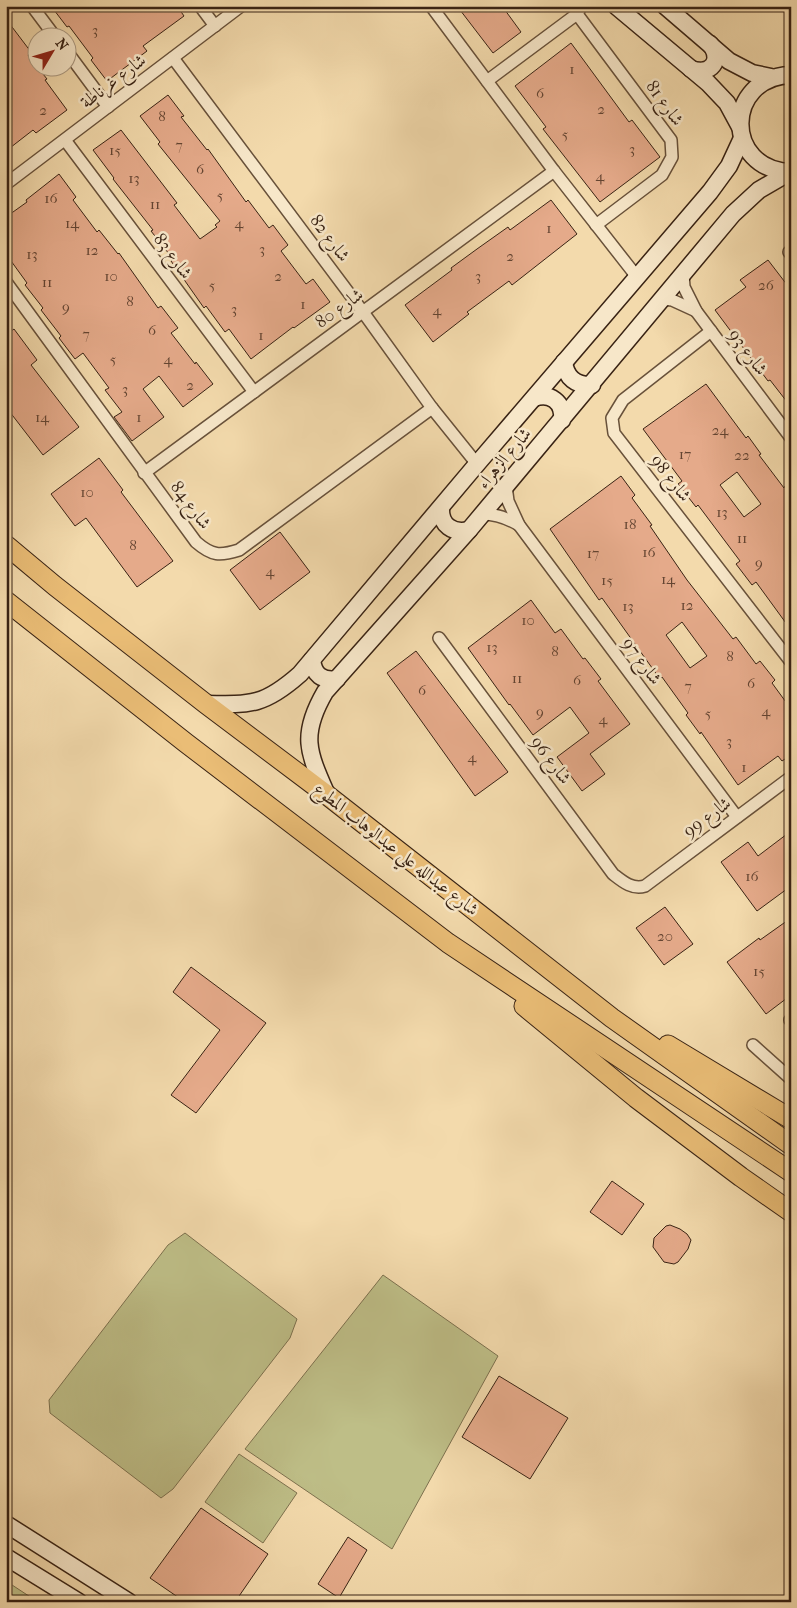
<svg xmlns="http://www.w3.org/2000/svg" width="797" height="1608" viewBox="0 0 797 1608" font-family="'IM FELL French Canon',Amiri,serif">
<rect width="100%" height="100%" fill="#f3daac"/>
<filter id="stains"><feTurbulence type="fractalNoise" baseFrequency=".004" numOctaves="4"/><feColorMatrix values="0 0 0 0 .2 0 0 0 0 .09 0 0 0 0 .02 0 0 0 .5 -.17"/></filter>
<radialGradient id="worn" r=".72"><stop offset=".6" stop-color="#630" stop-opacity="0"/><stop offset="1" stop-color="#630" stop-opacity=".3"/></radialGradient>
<g fill="#bebe87" stroke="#7c704e">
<path d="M185,1233L297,1319L290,1338L173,1489L161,1498L50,1413L49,1400L168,1245Z"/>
<path d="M383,1275L498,1356L392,1549L245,1449Z"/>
<path d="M239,1454L297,1493L263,1543L205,1502Z"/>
<path d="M6,1581L38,1602H6Z"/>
</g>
<g fill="#e5aa8a" stroke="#392314" fill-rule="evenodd">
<path d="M51,6H177L184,16L143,46L147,51L107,81L91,60L93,58L69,26L67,27Z"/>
<path d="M457,6H502L521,32L493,53Z"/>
<path d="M6,19L31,52L28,55L47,79L45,80L67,110L36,133L33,130L6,151Z"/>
<path d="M571,43L629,122L632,120L660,157L600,202L543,129L546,127L515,86Z"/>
<path d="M168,95L184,116L181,117L207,150L208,149L246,202L248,200L269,228L273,225L288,245L281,251L306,284L313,279L330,302L294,328L293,327L251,359L229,329L225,332L206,306L204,308L171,261L173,259L151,231L153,230L113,179L114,178L93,150L121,130L177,203L174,205L200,239L217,227L215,225L220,221L158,144L160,142L140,116Z"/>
<path d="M59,174L76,197L73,200L97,232L99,230L118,254L119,253L158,308L161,306L178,328L171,333L195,364L196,362L213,384L183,407L159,376L143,389L164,417L132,441L114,417L122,412L105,390L109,388L83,353L75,359L59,338L61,336L41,310L43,308L25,285L27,283L6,254V217L27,202L26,200Z"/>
<path d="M551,200L577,234L512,285L509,281L467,312L469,314L433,342L405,305L452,270L451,268L477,249L508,227L510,230Z"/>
<path d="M768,260L791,290V407L770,380L768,381L715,310L746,287L740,280Z"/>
<path d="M14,329L37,360L31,365L79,427L43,455L6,407V335Z"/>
<path d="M706,384L746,438L748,436L761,454L759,455L784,488L785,486L791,494V630L756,582L752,585L736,564L740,561L698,505L696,507L678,484L682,481L643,429ZM737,472L761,504L744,517L720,485Z"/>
<path d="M99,458L123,490L121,492L173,561L137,587L86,518L75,526L51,494Z"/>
<path d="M621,476L635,495L632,498L652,525L650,526L687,580L733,639L736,637L756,664L760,661L775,680L772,683L791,709V755L782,761L778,756L738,785L701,732L700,734L686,715L688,713L662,677L660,679L602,598L599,600L550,529ZM682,622L707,656L690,668L666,635Z"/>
<path d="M280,532L310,572L260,610L230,570Z"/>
<path d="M531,600L555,633L561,629L583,659L585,658L601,679L598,681L630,724L590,754L605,774L582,791L557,757L589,733L570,707L533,735L510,704L509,705L468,648Z"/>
<path d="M416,651L508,772L475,796L387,673Z"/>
<path d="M791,831V886L757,911L721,862L748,842L758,856Z"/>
<path d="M665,907L693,944L664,965L636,928Z"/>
<path d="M791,918V995L766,1014L727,962L759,938L760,940Z"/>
<path d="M191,967L266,1023L196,1113L171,1095L220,1030L173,992Z"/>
<path d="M612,1181L644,1204L622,1235L590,1212Z"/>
<path d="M670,1225L680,1229L687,1234L691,1240L688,1249L678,1262L674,1264L664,1262L653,1247L654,1238L666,1226Z"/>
<path d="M499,1376L568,1418L530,1479L462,1437Z"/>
<path d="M201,1508L268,1554L235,1602H185L150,1578Z"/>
<path d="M348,1537L367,1550L339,1598L318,1584Z"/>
</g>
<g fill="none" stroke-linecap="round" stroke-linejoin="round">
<g stroke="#68513a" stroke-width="14">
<g id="street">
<path d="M32,6L56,38"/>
<path d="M200,6L215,26"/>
<path d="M431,6L554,171L637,277"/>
<path d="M577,14L671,140L672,157L662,175L596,225"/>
<path d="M68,53L108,107"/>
<path d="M173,58L363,312L432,408L477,464"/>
<path d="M487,81L577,14L581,6"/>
<path d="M65,140L254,392"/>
<path d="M6,184L241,6"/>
<path d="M789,252L791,254"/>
<path d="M683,274L684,287L696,311L791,438"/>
<path d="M6,282L196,542C212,556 220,556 239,550L432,408"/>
<path d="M662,299L672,300L696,311"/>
<path d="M711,331L623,400L612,418L614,433L791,662"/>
<path d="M144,473L554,171"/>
<path d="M506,486L508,501L519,525L737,817"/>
<path d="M483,514C497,514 507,518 519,525"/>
<path d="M439,638L613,874C622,881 632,890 645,886L791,777"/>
<path d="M790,1020H791"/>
<path d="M753,1045L791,1079"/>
</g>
</g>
<g stroke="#392314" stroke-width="19">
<g id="secondary">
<path d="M616,6L708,83L727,103L740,127"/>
<path d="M665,6L729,61L752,73L771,77"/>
<path d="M691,69C711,76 723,60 710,44"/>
<path d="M791,75C724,77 723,170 791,172"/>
<path d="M564,362C566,378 576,386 592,385"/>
<path d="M534,398C550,392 564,402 562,420"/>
<path d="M441,508C440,525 453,534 469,530"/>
<path d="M312,660C314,675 322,681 337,679"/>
<path d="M206,704C252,705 265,705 300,674L477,464L710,192L729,166L742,138"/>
<path d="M327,795C308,752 300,735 325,692L469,530L733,214L759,190L790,172"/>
<path d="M6,1524L129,1602"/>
<path d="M6,1557L79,1602"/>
</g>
</g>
<g stroke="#392314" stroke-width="21">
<g id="primary">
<path d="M6,545L55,586L206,704L327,795L612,1018L791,1145"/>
<path d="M6,601L186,743L448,943L791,1172"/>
<path d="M524,1006L636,1098L741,1177L791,1212"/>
<path d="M668,1045L791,1119"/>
</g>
</g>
<use href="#street" stroke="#f7e7c9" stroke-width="11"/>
<use href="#secondary" stroke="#f7e7c9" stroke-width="16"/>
<use href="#primary" stroke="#eabd76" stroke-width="19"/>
</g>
<g text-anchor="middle" stroke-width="5" stroke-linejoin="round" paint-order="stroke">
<g font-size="15" fill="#644532">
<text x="95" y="35">3</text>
<text x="572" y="74">1</text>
<text x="540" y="98">6</text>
<text x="601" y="114">2</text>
<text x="43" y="115">2</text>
<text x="162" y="121">8</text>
<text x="565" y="139">5</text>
<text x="179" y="150">7</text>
<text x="632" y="154">3</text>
<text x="115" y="155">15</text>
<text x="200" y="174">6</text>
<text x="600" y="181">4</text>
<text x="134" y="183">13</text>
<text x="220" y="200">5</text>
<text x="51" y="203">16</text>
<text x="155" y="209">11</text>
<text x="72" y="228">14</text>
<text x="239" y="228">4</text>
<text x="549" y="233">1</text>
<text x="262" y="254">3</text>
<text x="92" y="255">12</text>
<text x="32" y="259">13</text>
<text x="510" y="261">2</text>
<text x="111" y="281">10</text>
<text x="278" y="281">2</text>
<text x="478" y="281">3</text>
<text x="47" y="287">11</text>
<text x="212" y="290">5</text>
<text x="766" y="290">26</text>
<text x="130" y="306">8</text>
<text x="303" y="309">1</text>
<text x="66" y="312">9</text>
<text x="234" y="314">3</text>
<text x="437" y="315">4</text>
<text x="152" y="335">6</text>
<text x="86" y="339">7</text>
<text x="261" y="340">1</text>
<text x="113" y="364">5</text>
<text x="168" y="364">4</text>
<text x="190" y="390">2</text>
<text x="125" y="394">3</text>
<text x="42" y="422">14</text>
<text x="139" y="422">1</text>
<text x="720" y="435">24</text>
<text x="685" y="459">17</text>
<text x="742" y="460">22</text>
<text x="87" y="497">10</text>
<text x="722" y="517">13</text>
<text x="630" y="529">18</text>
<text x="742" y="543">11</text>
<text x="133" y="550">8</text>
<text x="649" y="557">16</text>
<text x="593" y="558">17</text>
<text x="759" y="568">9</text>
<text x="270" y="576">4</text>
<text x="668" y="584">14</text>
<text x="607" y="585">15</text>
<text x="687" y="610">12</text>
<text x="628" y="611">13</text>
<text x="528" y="625">10</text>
<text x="492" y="652">13</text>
<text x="555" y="656">8</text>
<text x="730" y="661">8</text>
<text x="517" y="683">11</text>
<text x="577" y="685">6</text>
<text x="751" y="688">6</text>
<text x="688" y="691">7</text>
<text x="422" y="695">6</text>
<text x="766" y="716">4</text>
<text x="540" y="717">9</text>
<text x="708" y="718">5</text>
<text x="603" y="724">4</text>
<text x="729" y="746">3</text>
<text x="472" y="762">4</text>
<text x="744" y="772">1</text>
<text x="752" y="881">16</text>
<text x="665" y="941">20</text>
<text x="759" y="976">15</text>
</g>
<g font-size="18" fill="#392314" stroke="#f7e7c9">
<text transform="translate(113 81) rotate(-37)" y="6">شارع غرناطة</text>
<text transform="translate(665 103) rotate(54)" y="6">شارع 81</text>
<text transform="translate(330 238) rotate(53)" y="6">شارع 82</text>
<text transform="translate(173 256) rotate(53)" y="6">شارع 83</text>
<text transform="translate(339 308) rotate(-36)" y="6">شارع 80</text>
<text transform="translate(748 352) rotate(53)" y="6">شارع 93</text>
<text transform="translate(504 458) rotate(-50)" y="6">شارع الزهراء</text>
<text transform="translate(671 478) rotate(52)" y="6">شارع 98</text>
<text transform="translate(191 505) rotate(53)" y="6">شارع 84</text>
<text transform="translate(642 661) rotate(53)" y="6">شارع 97</text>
<text transform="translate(551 760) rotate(53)" y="6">شارع 96</text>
<text transform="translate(707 817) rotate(-37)" y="6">شارع 99</text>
<text transform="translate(396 849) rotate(38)" y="6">شارع عبدالله علي عبدالوهاب المطوع</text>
</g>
</g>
<rect width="797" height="1608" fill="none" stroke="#f3daac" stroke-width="25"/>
<rect x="8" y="8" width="782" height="1593" fill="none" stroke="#392314" stroke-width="2.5"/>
<rect x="12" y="12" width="772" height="1583" fill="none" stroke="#392314"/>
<g transform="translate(52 52) rotate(52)"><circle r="24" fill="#f7e7c9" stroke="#ab9981"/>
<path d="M0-4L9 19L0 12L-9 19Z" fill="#8f2418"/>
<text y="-8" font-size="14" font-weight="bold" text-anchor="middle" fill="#392314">N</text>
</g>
<rect width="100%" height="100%" filter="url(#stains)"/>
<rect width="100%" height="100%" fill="url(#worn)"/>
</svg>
